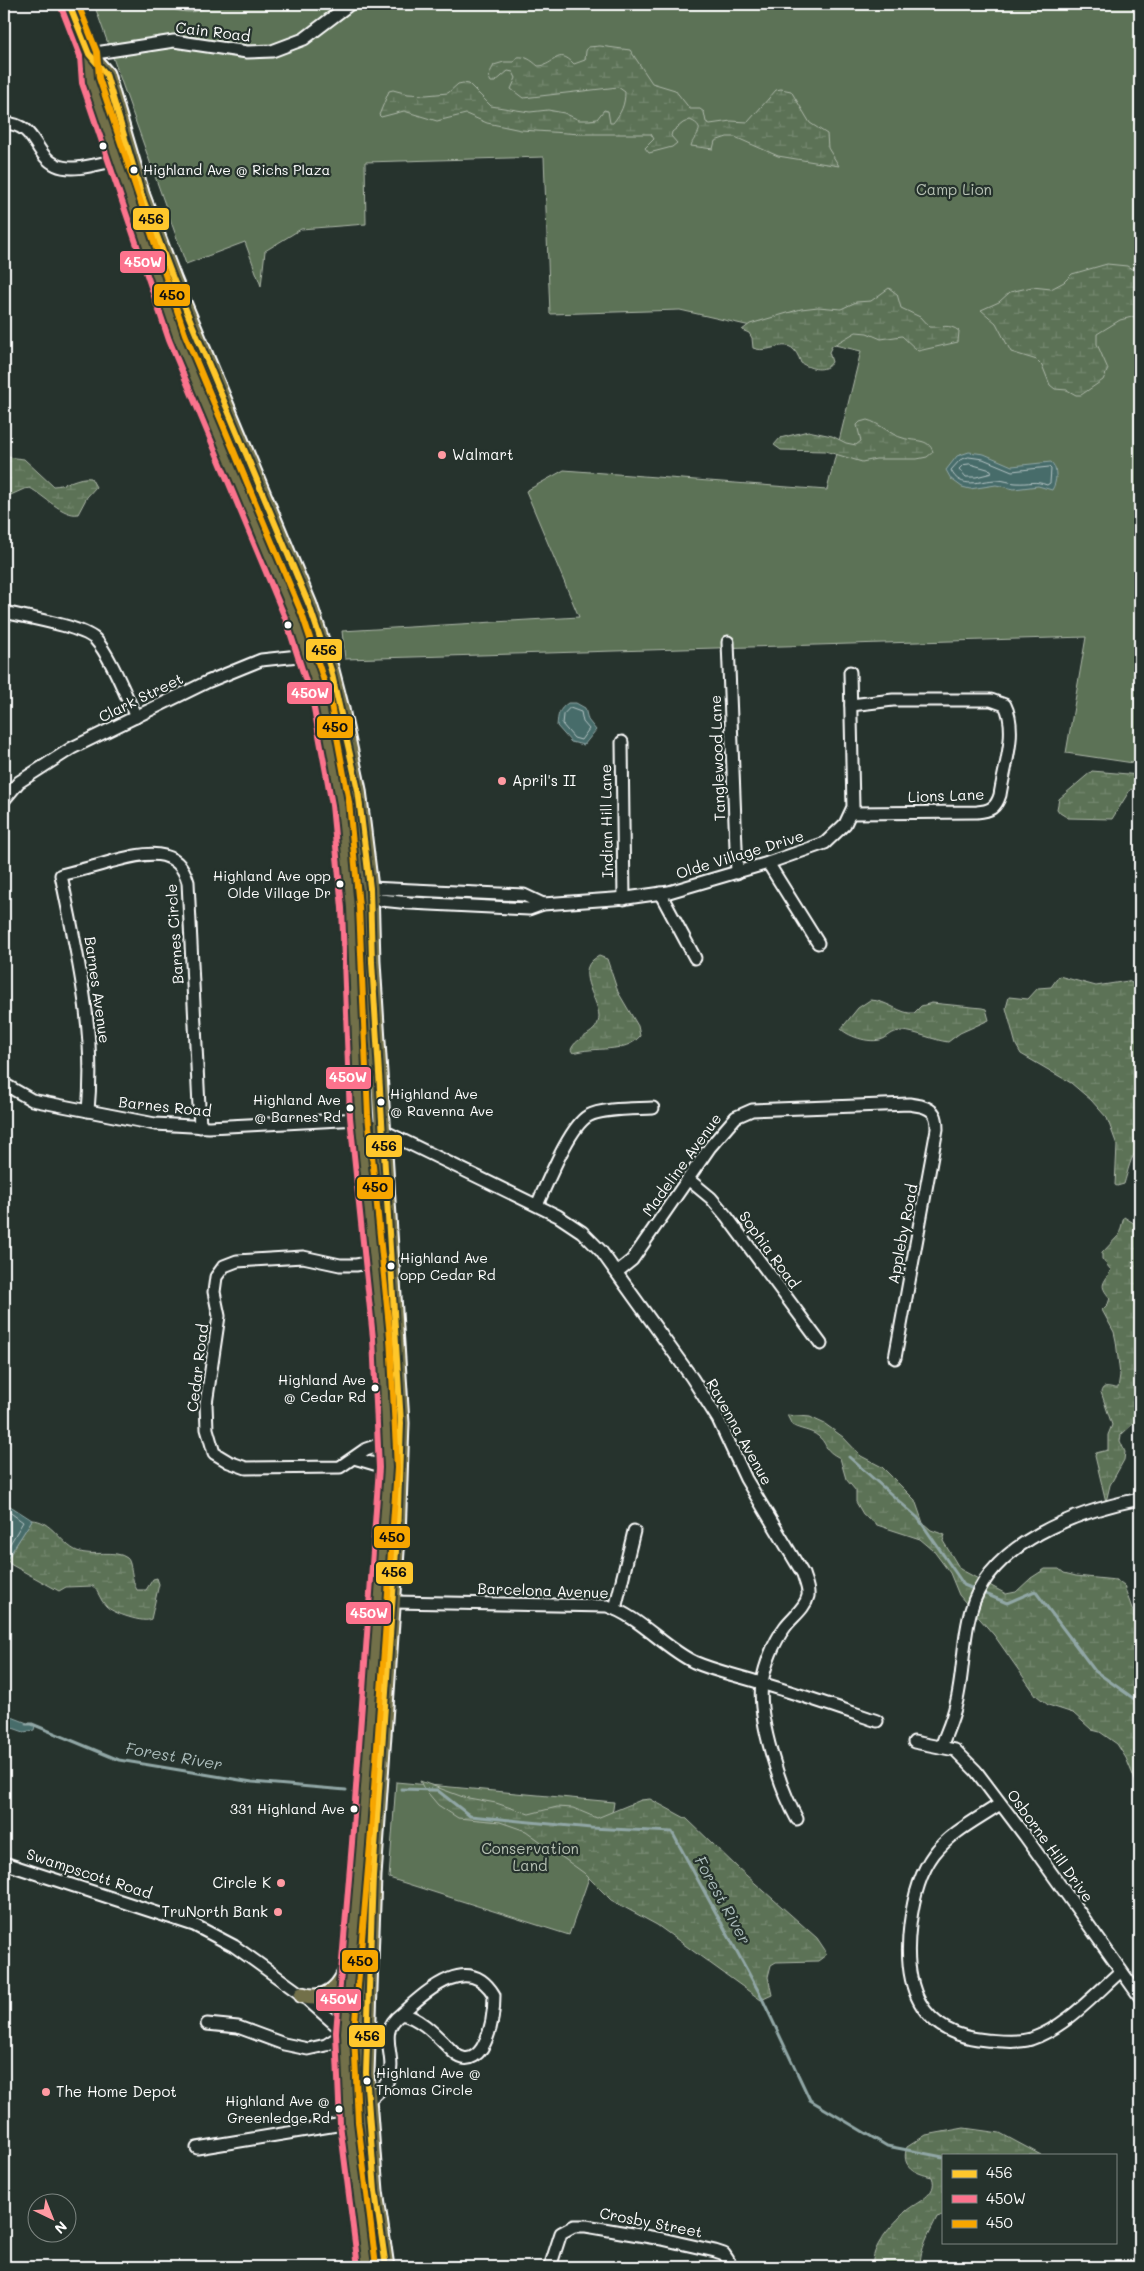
<svg xmlns="http://www.w3.org/2000/svg" width="1144" height="2271" viewBox="0 0 1144 2271" font-family="Mali,sans-serif">
<defs>
<pattern id="wetland-marsh" width="20" height="14" patternUnits="userSpaceOnUse" patternTransform="scale(1.25)"><rect width="20" height="14" fill="#5c7256"/><path d="M1 5h8M5 5V1M11 12h8M15 12V8" fill="none" stroke="#74876f"/></pattern>
</defs>
<rect width="100%" height="100%" fill="#26332d"/>
<filter id="ink" filterUnits="userSpaceOnUse"><feTurbulence type="fractalNoise" baseFrequency=".02" numOctaves="2"/><feDisplacementMap in="SourceGraphic" scale="10" xChannelSelector="R" yChannelSelector="G"/><feConvolveMatrix kernelMatrix="1 2 1 2 8 2 1 2 1" color-interpolation-filters="sRGB"/></filter>
<g filter="url(#ink)">
<g fill="#5c7256" stroke="#aeb8aa">
<path d="M94,4H1140V764L1066,753L1086,637L345,659L342,631L579,617L526,491L564,470L827,490L861,351L680,310L550,314L544,157L365,162L366,224L301,229L265,251L261,286L245,242L186,264Z"/>
<path d="M396,1782L614,1802L613,1809L569,1935L389,1878Z"/>
</g>
<g fill="url(#wetland-marsh)" stroke="#aeb8aa">
<path d="M163,4H210C197,16 177,13 163,4Z"/>
<path d="M600,46L630,50L652,83L675,90L690,109H700L704,112L706,122L710,124L731,121L748,122L776,90L781,89L791,91L810,123L827,134L828,148L839,166L778,156L735,137H727L715,141L713,149L691,146C693,136 709,128 690,120L683,123L672,132L671,136L677,143L672,147L649,153L645,148L654,139L651,134H581L521,130L487,123L466,114L437,121L404,111L381,117L379,115L389,91L393,90L408,94L426,95L448,93L458,84L463,83L469,84L491,106L510,109L530,112L548,110L564,113L579,120H589L597,119L604,110L608,111L610,123H613C621,113 625,105 625,92L618,87L523,98L511,89L516,78L513,72L508,71L495,82H491C487,76 491,71 494,65L504,62H514L517,57C526,56 531,60 538,66C555,66 557,46 574,64L585,60L586,51L588,47Z"/>
<path d="M1107,264L1127,266L1140,274V315L1120,320L1097,334V344L1108,369L1103,380L1081,395H1076L1067,390L1055,389L1050,385L1042,365L1037,360L1011,352L996,323L981,310L999,302L1010,292L1032,287L1051,289L1064,282L1072,274Z"/>
<path d="M889,288L897,294L901,308L920,317L929,327C941,328 949,323 959,331L958,342L918,351L902,336L881,339L867,333L856,332L832,346L829,352L832,362C825,373 811,369 801,363C790,330 773,356 753,348L752,338L749,333L742,330L750,324L801,309L818,307L841,309L856,302L871,301Z"/>
<path d="M867,420C880,423 890,435 903,438C915,442 929,438 933,452L927,457L917,459H876L862,462L825,451L781,450L774,445L780,438L808,431L832,436L846,443L856,445L861,441L857,425L860,422Z"/>
<path d="M8,457L24,459L53,486C66,486 78,476 91,478L96,487L87,497L78,514C64,517 43,495 30,488L24,489L4,498V459Z"/>
<path d="M1092,771L1140,775V787L1130,790L1112,819L1068,818L1060,813L1057,809L1059,799Z"/>
<path d="M599,956L607,959L618,992L638,1026L640,1036C626,1054 594,1046 573,1053L571,1050C576,1035 599,1036 599,1016C598,997 572,969 599,956Z"/>
<path d="M1059,976L1096,986L1128,981L1140,987V1148C1130,1155 1128,1172 1124,1184L1117,1186L1115,1185L1117,1145L1107,1118L1091,1100L1071,1083L1021,1054L1016,1045L1006,1008L1009,997L1028,999L1038,988L1051,987Z"/>
<path d="M870,1000C887,1000 901,1015 914,1013L921,1006L932,1003L982,1008L986,1009L989,1020L960,1033L948,1042C933,1040 917,1032 902,1031C894,1031 891,1034 885,1038C873,1045 849,1037 841,1029L858,1008Z"/>
<path d="M1124,1217L1140,1227C1140,1239 1137,1271 1140,1278V1417L1121,1435L1120,1441L1125,1452L1124,1460L1110,1485L1106,1502L1095,1456L1096,1453L1108,1450V1435L1112,1425L1101,1392C1104,1382 1112,1389 1118,1388L1120,1375L1116,1341L1114,1332L1102,1310L1108,1304L1110,1298C1098,1284 1104,1284 1111,1270L1102,1259V1253L1119,1235Z"/>
<path d="M787,1415L810,1417L825,1424L843,1437L861,1456L882,1467L915,1500L923,1523L931,1530L945,1535L943,1541L960,1569L1006,1594L1016,1592L1031,1578L1045,1569H1059L1064,1573L1076,1576L1116,1580L1124,1586L1140,1631V1792L1126,1758L1117,1744L1100,1732L1092,1730L1073,1713L1048,1705L1036,1695L994,1635L959,1595L950,1573L933,1550L920,1539L877,1525L863,1514L856,1502V1491L846,1479L840,1458C822,1449 829,1445 818,1436C811,1430 800,1430 792,1425Z"/>
<path d="M32,1520C51,1520 61,1544 77,1551C92,1557 116,1549 127,1558C132,1561 131,1581 137,1590H146L153,1579L157,1578L159,1584L151,1619C145,1624 112,1613 106,1606C100,1600 99,1592 93,1586L66,1587L59,1591L10,1564L7,1559Z"/>
<path d="M420,1781L463,1797L496,1803L529,1814L557,1807L573,1808L597,1818L641,1800L650,1799L687,1819L738,1868L817,1938L825,1950L826,1955L818,1961L776,1962L771,1965L768,1977L772,1995L761,2000L657,1925L611,1900L584,1873L526,1831L500,1822L458,1818L438,1805L423,1787Z"/>
<path d="M964,2128L1000,2133L1041,2155H943V2215L937,2217C929,2234 920,2248 920,2267H873C870,2247 892,2225 906,2211C916,2202 939,2195 932,2177C915,2173 900,2167 907,2147L926,2135Z"/>
</g>
<g fill="#476c6b" stroke="#91a7a6">
<path d="M969,452L984,454L1012,466L1051,462C1058,468 1057,482 1052,490L1038,486L1014,489L996,485L970,489L962,487L951,479L946,470L957,456Z"/>
<path d="M568,703H576L585,708L588,720L596,730L584,745L571,742L557,726C558,715 558,710 568,703Z"/>
<path d="M4,1502L32,1520L7,1559L4,1558Z"/>
<path d="M4,1714L35,1726L34,1730L24,1732L4,1725Z"/>
</g>
<g fill="none" stroke-linecap="round" stroke-linejoin="round">
<g stroke="#b5c4c4" stroke-width="1">
<path d="M969,457L983,459L1012,471L1049,467L1051,469L1050,483L1047,485C1034,480 1030,484 1016,483C1010,483 1004,480 997,480C981,480 960,491 951,470L960,460Z"/>
<path d="M970,464L991,470L992,473L976,477H966L959,469L963,465Z"/>
<path d="M570,708L581,712L583,722L589,729L581,740L574,738L562,724L563,715Z"/>
<path d="M4,1508L23,1522L4,1554"/>
</g>
<g stroke="#91a7a6" stroke-width="3">
<path d="M849,1457L918,1518L964,1585L1007,1603L1035,1591L1095,1671L1140,1703"/>
<path d="M26,1724H32L119,1760L252,1782L346,1790"/>
<path d="M401,1789L437,1790L470,1816L591,1828L672,1832L760,1994L810,2100L887,2146L943,2157"/>
</g>
<g stroke="#fff" stroke-width="15">
<g id="minor">
<path d="M89,54L174,41L247,52L272,51L304,39L350,4"/>
<path d="M4,123C37,124 33,154 56,165C73,173 100,163 117,160"/>
<path d="M4,612C25,617 81,626 95,639C110,655 126,696 136,717"/>
<path d="M728,642L737,873"/>
<path d="M622,742L624,899"/>
<path d="M4,800L19,782L72,748L207,682L261,660L308,655"/>
<path d="M851,813L977,812C990,811 996,808 1000,795C1004,768 1018,731 1005,705L991,700H893L851,705"/>
<path d="M768,863L818,943"/>
<path d="M363,889L370,888L524,895L543,904"/>
<path d="M349,892L371,899L410,903L529,909L543,904L627,898L669,892L768,863L825,843L845,824L853,807L850,672"/>
<path d="M660,893L695,958"/>
<path d="M4,1084L32,1100L155,1124L209,1127L359,1119L558,1216L582,1232L601,1251L692,1378L718,1419L746,1479L803,1574C805,1581 809,1589 808,1596C805,1609 792,1617 785,1627C774,1642 765,1664 762,1683C757,1718 780,1788 797,1819"/>
<path d="M88,1111C96,1030 77,954 61,875C77,871 93,867 110,862C138,855 177,842 188,882L200,1127"/>
<path d="M688,1179L711,1198L727,1217L821,1344"/>
<path d="M537,1205C547,1184 569,1127 588,1116C602,1108 635,1109 653,1108"/>
<path d="M374,1262L356,1265H340L303,1257L237,1261L224,1266L216,1277L214,1292L219,1316L206,1404L207,1429L214,1453L229,1462L246,1468L340,1467L366,1449L387,1442"/>
<path d="M617,1272L632,1260L710,1147L736,1117L752,1110L909,1104L921,1106C935,1110 937,1116 937,1129L895,1358"/>
<path d="M354,1458L388,1468"/>
<path d="M393,1602L607,1606C640,1617 663,1647 694,1662C717,1672 740,1676 764,1684C802,1695 839,1708 877,1721"/>
<path d="M615,1609L634,1531"/>
<path d="M914,1742L955,1750L976,1771L1025,1836L1140,1997"/>
<path d="M941,1747C946,1733 953,1719 956,1704C964,1674 962,1641 971,1610C990,1542 1078,1511 1140,1499"/>
<path d="M1000,1804C978,1819 951,1832 934,1854C919,1874 913,1900 910,1925C903,1984 918,2034 986,2040C1000,2041 1018,2043 1031,2039C1066,2027 1094,1995 1121,1971"/>
<path d="M4,1863L194,1925L234,1946L255,1961L302,1995L345,2033L367,2036"/>
<path d="M207,2024L238,2027L284,2044L308,2049L326,2045L345,2033"/>
<path d="M368,2101C374,2095 382,2090 387,2082C400,2057 374,2034 401,2014C419,2017 435,2034 448,2047C452,2051 457,2057 463,2058C471,2060 478,2054 482,2048C491,2033 494,2012 494,1995C468,1952 427,1991 401,2014"/>
<path d="M197,2148L349,2123"/>
<path d="M550,2267L561,2233L574,2226H586L662,2239L715,2251L724,2254L728,2260L729,2267"/>
</g>
</g>
<g stroke="#fff" stroke-width="19">
<g id="major">
<path d="M69,4L89,54L90,80C123,178 152,277 191,373C235,482 291,587 321,701C356,836 352,978 359,1116C362,1164 369,1212 374,1260C381,1329 387,1398 388,1468L361,1844L345,2033L349,2123L367,2267"/>
<path d="M89,54L106,74L142,196L174,281L309,605L331,670L341,709L358,790L370,888L372,962L401,1423L397,1537L373,1876L366,2073L375,2191L386,2267"/>
<path d="M302,1995C324,2002 339,1990 347,1969"/>
</g>
</g>
<use href="#minor" stroke="#26332d" stroke-width="11"/>
<use href="#major" stroke="#726f4a" stroke-width="15"/>
<g stroke="#26332d" stroke-width="10">
<path id="bus-1" d="M69,4L89,54L106,74L142,196L174,281L309,605L331,670L358,790L370,888L372,962L401,1423L397,1537L373,1876L366,2073L375,2191L386,2267"/>
</g>
<g stroke="#26332d" stroke-width="10">
<path id="bus-2" d="M61,7L80,56L82,83L169,340L286,620L313,703L332,805L342,908L350,1117L373,1338L379,1468L352,1843L336,2032L340,2124L358,2267"/>
</g>
<g stroke="#26332d" stroke-width="10">
<path id="bus-3" d="M78,4L97,52L99,78L185,334L302,614L330,699L349,802L359,907L368,1115L390,1337L397,1468L370,1845L354,2033L358,2122L376,2266"/>
</g>
<use href="#bus-1" stroke="#ffc72c" stroke-width="6"/>
<use href="#bus-2" stroke="#fc738d" stroke-width="6"/>
<use href="#bus-3" stroke="#f7a600" stroke-width="6"/>
</g>
</g>
<g fill="#fff" stroke="#26332d" stroke-width="2">
<circle cx="103" cy="146" r="4.5"/>
<circle cx="134" cy="170" r="4.5"/>
<circle cx="288" cy="625" r="4.5"/>
<circle cx="340" cy="884" r="4.5"/>
<circle cx="381" cy="1102" r="4.5"/>
<circle cx="350" cy="1108" r="4.5"/>
<circle cx="391" cy="1266" r="4.5"/>
<circle cx="375" cy="1388" r="4.5"/>
<circle cx="354" cy="1809" r="4.5"/>
<circle cx="367" cy="2081" r="4.5"/>
<circle cx="339" cy="2109" r="4.5"/>
</g>
<g fill="#ff9aa2" stroke="#26332d" stroke-width="2">
<circle cx="442" cy="455" r="5"/>
<circle cx="502" cy="781" r="5"/>
<circle cx="281" cy="1883" r="5"/>
<circle cx="278" cy="1912" r="5"/>
<circle cx="46" cy="2092" r="5"/>
</g>
<g text-anchor="middle" stroke-width="4.5" stroke-linejoin="round" paint-order="stroke">
<g font-size="14" fill="#fff" stroke="#26332d" text-anchor="end">
<text x="143" y="175" text-anchor="start">Highland Ave @ Richs Plaza</text>
<text x="331" y="881">Highland Ave opp<tspan x="331" dy="17">Olde Village Dr</tspan></text>
<text x="390" y="1099" text-anchor="start">Highland Ave<tspan x="390" dy="17">@ Ravenna Ave</tspan></text>
<text x="341" y="1105">Highland Ave<tspan x="341" dy="17">@ Barnes Rd</tspan></text>
<text x="400" y="1263" text-anchor="start">Highland Ave<tspan x="400" dy="17">opp Cedar Rd</tspan></text>
<text x="366" y="1385">Highland Ave<tspan x="366" dy="17">@ Cedar Rd</tspan></text>
<text x="345" y="1814">331 Highland Ave</text>
<text x="376" y="2078" text-anchor="start">Highland Ave @<tspan x="376" dy="17">Thomas Circle</tspan></text>
<text x="330" y="2106">Highland Ave @<tspan x="330" dy="17">Greenledge Rd</tspan></text>
</g>
<g font-size="15" fill="#fff" stroke="#26332d">
<text transform="translate(213 32) rotate(7)" y="5">Cain Road</text>
<text transform="translate(141 698) rotate(-26)" y="5">Clark Street</text>
<text transform="translate(718 758) rotate(-92)" y="5">Tanglewood Lane</text>
<text transform="translate(946 796) rotate(-2)" y="5">Lions Lane</text>
<text transform="translate(607 821) rotate(-91)" y="5">Indian Hill Lane</text>
<text transform="translate(740 855) rotate(-17)" y="5">Olde Village Drive</text>
<text transform="translate(175 934) rotate(-94)" y="5">Barnes Circle</text>
<text transform="translate(97 990) rotate(82)" y="5">Barnes Avenue</text>
<text transform="translate(165 1107) rotate(6)" y="5">Barnes Road</text>
<text transform="translate(682 1165) rotate(-54)" y="5">Madeline Avenue</text>
<text transform="translate(903 1234) rotate(-79)" y="5">Appleby Road</text>
<text transform="translate(769 1250) rotate(54)" y="5">Sophia Road</text>
<text transform="translate(198 1368) rotate(-83)" y="5">Cedar Road</text>
<text transform="translate(739 1432) rotate(61)" y="5">Ravenna Avenue</text>
<text transform="translate(543 1591) rotate(2)" y="5">Barcelona Avenue</text>
<text transform="translate(1050 1846) rotate(54)" y="5">Osborne Hill Drive</text>
<text transform="translate(89 1874) rotate(18)" y="5">Swampscott Road</text>
<text transform="translate(651 2223) rotate(11)" y="5">Crosby Street</text>
</g>
<g font-size="15" fill="#b6c0b3" stroke="#26332d">
<text x="954" y="195">Camp Lion</text>
<text x="530" y="1854">Conservation<tspan x="530" dy="17">Land</tspan></text>
</g>
<g font-size="15" fill="#fff" stroke="#26332d" text-anchor="start">
<text x="452" y="460">Walmart</text>
<text x="512" y="786">April's II</text>
<text x="271" y="1888" text-anchor="end">Circle K</text>
<text x="268" y="1917" text-anchor="end">TruNorth Bank</text>
<text x="56" y="2097">The Home Depot</text>
</g>
<g font-size="16" font-style="italic" fill="#acbdbc" stroke="#26332d">
<text transform="translate(174 1756) rotate(10)" y="6">Forest River</text>
<text transform="translate(723 1900) rotate(61)" y="6">Forest River</text>
</g>
</g>
<g stroke="#26332d" stroke-width="2">
<rect x="132" y="207" width="38" height="24" rx="5" fill="#ffc72c"/>
<rect x="119" y="250" width="47" height="24" rx="5" fill="#fc738d"/>
<rect x="153" y="283" width="38" height="24" rx="5" fill="#f7a600"/>
<rect x="305" y="638" width="38" height="24" rx="5" fill="#ffc72c"/>
<rect x="286" y="681" width="47" height="24" rx="5" fill="#fc738d"/>
<rect x="316" y="715" width="38" height="24" rx="5" fill="#f7a600"/>
<rect x="325" y="1066" width="47" height="24" rx="5" fill="#fc738d"/>
<rect x="365" y="1134" width="38" height="24" rx="5" fill="#ffc72c"/>
<rect x="356" y="1176" width="38" height="24" rx="5" fill="#f7a600"/>
<rect x="373" y="1525" width="38" height="24" rx="5" fill="#f7a600"/>
<rect x="375" y="1561" width="39" height="24" rx="5" fill="#ffc72c"/>
<rect x="345" y="1601" width="47" height="24" rx="5" fill="#fc738d"/>
<rect x="341" y="1949" width="38" height="24" rx="5" fill="#f7a600"/>
<rect x="315" y="1988" width="47" height="24" rx="5" fill="#fc738d"/>
<rect x="348" y="2024" width="38" height="24" rx="5" fill="#ffc72c"/>
</g>
<g font-size="14" text-anchor="middle" font-weight="bold" fill="#fff">
<text x="143" y="267">450W</text>
<text x="310" y="698">450W</text>
<text x="348" y="1082">450W</text>
<text x="369" y="1618">450W</text>
<text x="339" y="2004">450W</text>
</g>
<g font-size="14" text-anchor="middle" font-weight="bold" fill="#111">
<text x="151" y="224">456</text>
<text x="172" y="300">450</text>
<text x="324" y="655">456</text>
<text x="335" y="732">450</text>
<text x="384" y="1151">456</text>
<text x="375" y="1192">450</text>
<text x="392" y="1542">450</text>
<text x="394" y="1577">456</text>
<text x="360" y="1966">450</text>
<text x="367" y="2041">456</text>
</g>
<rect width="1144" height="2271" fill="none" stroke="#26332d" stroke-width="20"/>
<rect x="10" y="10" width="1124" height="2251" fill="none" stroke="#fff" stroke-width="2" filter="url(#ink)"/>
<rect x="942" y="2154" width="175" height="90" fill="#26332d" stroke="#7d8581"/>
<rect x="952" y="2170" width="25" height="8" fill="#ffc72c" stroke="#7d8581"/>
<text x="986" y="2178" font-size="15" fill="#ffffff">456</text>
<rect x="952" y="2195" width="25" height="8" fill="#fc738d" stroke="#7d8581"/>
<text x="986" y="2204" font-size="15" fill="#ffffff">450W</text>
<rect x="952" y="2220" width="25" height="8" fill="#f7a600" stroke="#7d8581"/>
<text x="986" y="2228" font-size="15" fill="#ffffff">450</text>
<g transform="translate(52 2218) rotate(137)"><circle r="24" fill="#26332d" stroke="#7d8581"/>
<path d="M0-4L9 19L0 12L-9 19Z" fill="#ff9aa2"/>
<text y="-8" font-size="14" font-weight="bold" text-anchor="middle" fill="#ffffff">N</text>
</g>
</svg>
